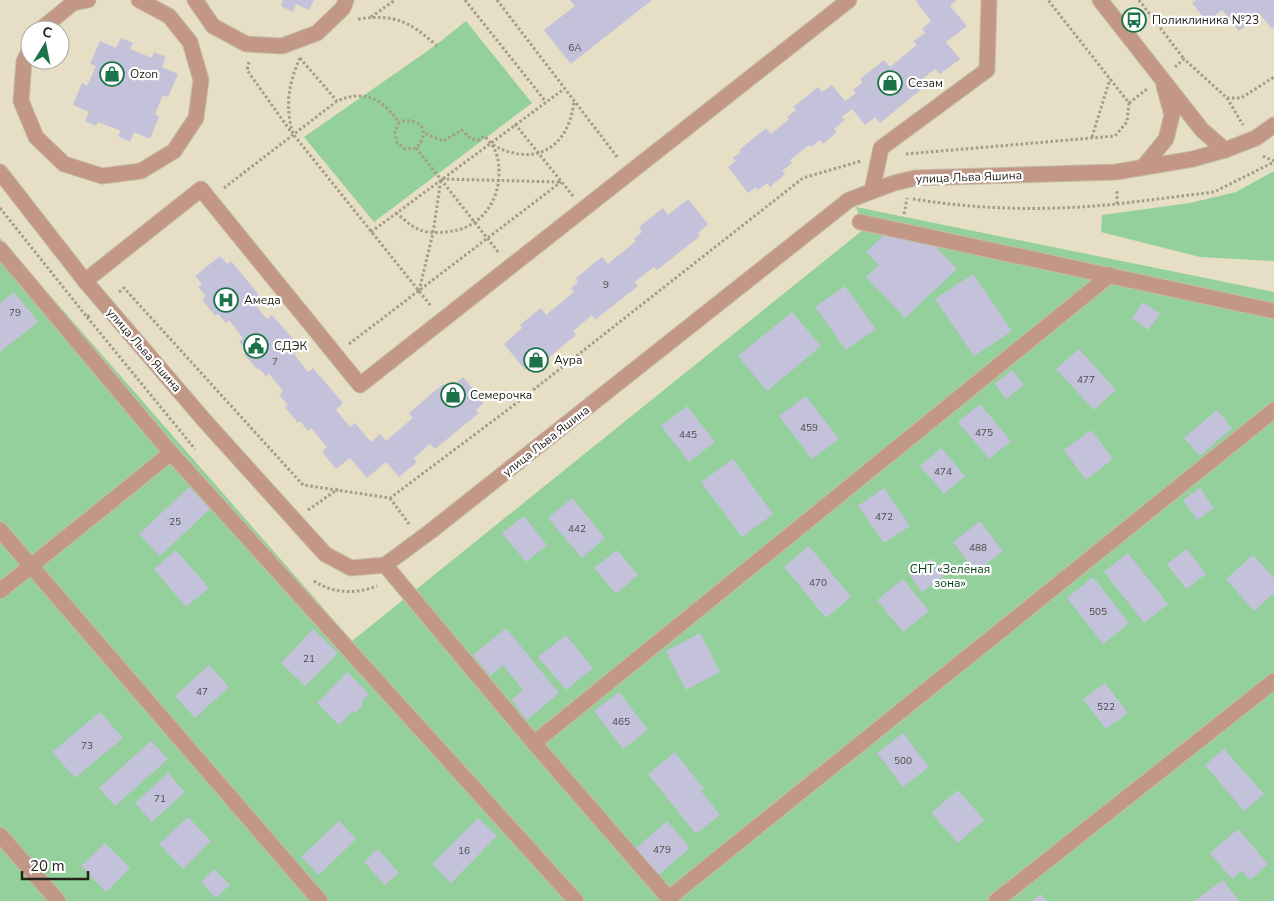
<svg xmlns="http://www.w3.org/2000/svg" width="1274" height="901" viewBox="0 0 1274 901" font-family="'Nunito Sans',sans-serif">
<rect width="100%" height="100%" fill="#e7dec6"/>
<g fill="#94d09b">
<path d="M466,21L532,103L374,222L304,137L436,45Z"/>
<path d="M1274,171V261L1200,257L1101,232L1102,215L1190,203L1236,192Z"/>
<path d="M856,207L1274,292V901H0V238L352,641L864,229Z"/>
</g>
<g fill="#c3c2da">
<path d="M283,0H314L309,10L296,4L293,12L281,6Z"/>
<path d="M570,0H652L571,64L544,30L575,6Z"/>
<path d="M918,0H957L950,6L967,26L946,42L960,59L940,74L935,69L917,83L922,89L880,123L875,117L865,125L852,109L842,117L845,120L834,129L837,132L823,144L820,140L811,147L809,145L790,160L792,163L782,171L785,174L770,187L767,183L758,190L756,187L748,193L728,167L736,161L733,158L741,152L739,150L766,128L771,134L789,119L787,117L796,110L793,107L818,87L822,92L832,85L845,101L856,93L853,90L862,83L860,79L884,60L890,67L917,45L913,41L925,33L922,29L931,21L916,1Z"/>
<path d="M1196,0H1274V27L1272,29L1260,14L1239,31L1222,10L1207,22L1192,3Z"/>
<path d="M121,38L133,43L130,49L152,58L154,52L166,57L162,67L178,74L168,97L163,95L155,114L159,117L150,139L134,132L130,142L118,136L121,131L98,122L96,126L85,121L89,112L73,105L82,83L87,86L96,66L90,64L100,41L116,48Z"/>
<path d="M688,199L708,224L698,233L700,236L657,270L654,267L635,282L638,286L595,320L592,315L573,331L576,335L537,367L534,363L525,370L504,344L522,328L520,325L541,308L546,315L574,292L571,288L578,282L576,278L602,257L608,264L636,241L634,238L642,232L639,227L663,208L668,215Z"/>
<path d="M886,233L930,241L957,269L905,318L866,277L879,265L866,252Z"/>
<path d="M220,256L227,264L231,261L259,295L252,301L267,319L272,315L301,348L294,354L308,372L313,368L343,403L336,410L350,427L355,423L371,442L380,434L386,441L413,418L409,413L443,384L448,390L463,377L484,403L476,410L479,413L435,449L430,444L414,458L417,462L399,477L386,462L367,478L350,458L336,469L322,452L327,447L311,428L308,431L300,421L298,423L285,407L288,405L279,395L283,391L269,374L266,376L258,368L257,369L244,354L247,351L239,342L243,338L229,320L226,323L218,314L215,316L202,300L206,296L198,287L202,284L195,276Z"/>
<path d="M973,274L1012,331L974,356L935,299Z"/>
<path d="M845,286L876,329L846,350L815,307Z"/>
<path d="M14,292L38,322L0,352V303Z"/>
<path d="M1143,302L1160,314L1148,330L1132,318Z"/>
<path d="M792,312L821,346L767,391L738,356Z"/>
<path d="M1079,349L1116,390L1094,410L1056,369Z"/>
<path d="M1012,370L1024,385L1006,399L995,384Z"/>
<path d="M806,396L839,439L812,459L779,416Z"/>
<path d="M980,404L1011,441L989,459L958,422Z"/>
<path d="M687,406L715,442L689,462L661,426Z"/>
<path d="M1217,410L1232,428L1200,456L1184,438Z"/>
<path d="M1091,430L1113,459L1086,480L1064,450Z"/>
<path d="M941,448L965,476L944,494L920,466Z"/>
<path d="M733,459L773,514L742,537L701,482Z"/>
<path d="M189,487L210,509L160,556L139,534Z"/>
<path d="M884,488L910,526L884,543L858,506Z"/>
<path d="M1200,488L1214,508L1197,520L1183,500Z"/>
<path d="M572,498L605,538L582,558L548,518Z"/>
<path d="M524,516L547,545L526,562L502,533Z"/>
<path d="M980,521L1003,551L975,572L953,542Z"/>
<path d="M809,546L851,597L826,618L784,567Z"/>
<path d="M1187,549L1206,574L1186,589L1167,564Z"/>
<path d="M176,550L209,588L186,607L154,569Z"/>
<path d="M617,550L638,575L616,594L594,568Z"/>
<path d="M1128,553L1168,604L1144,623L1104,572Z"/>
<path d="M1253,555L1274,578V593L1254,611L1226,579Z"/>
<path d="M931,558L944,576L922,592L909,574Z"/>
<path d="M1093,577L1129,623L1103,644L1067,598Z"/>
<path d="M903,579L929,611L903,632L877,600Z"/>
<path d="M506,628L559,693L527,720L512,700L523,690L503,665L490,676L473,655Z"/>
<path d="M313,629L338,653L305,686L281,663Z"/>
<path d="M700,633L720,672L686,690L666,651Z"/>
<path d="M566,635L593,668L566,690L538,657Z"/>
<path d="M209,665L229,687L195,718L175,696Z"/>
<path d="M347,672L369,694L362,701V706L356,712L353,711L339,725L317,703Z"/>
<path d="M1105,683L1128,713L1106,729L1083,699Z"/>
<path d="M619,692L648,730L623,749L594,711Z"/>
<path d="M100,712L123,738L75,778L52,752Z"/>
<path d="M903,733L929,767L903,787L877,753Z"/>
<path d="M151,741L168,759L115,806L99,788Z"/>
<path d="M1224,749L1264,794L1244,811L1205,765Z"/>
<path d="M675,752L704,789L701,791L720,815L696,834L648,774Z"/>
<path d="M168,773L185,792L152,822L135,803Z"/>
<path d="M958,790L984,820L958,843L931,813Z"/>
<path d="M188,817L211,841L183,869L159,844Z"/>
<path d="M478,818L497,836L451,883L432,864Z"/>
<path d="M339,821L356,839L319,875L301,857Z"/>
<path d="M667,821L690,848L657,876L634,850Z"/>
<path d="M1238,829L1268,864L1250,880L1242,871L1232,879L1210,853Z"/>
<path d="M105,843L130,868L106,892L81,866Z"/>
<path d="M378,849L399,873L385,885L364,862Z"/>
<path d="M214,869L230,885L216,898L201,882Z"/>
<path d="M1223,880L1239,901H1194Z"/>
<path d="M1041,894L1046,901H1032Z"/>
</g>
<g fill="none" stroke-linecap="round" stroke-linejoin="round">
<g stroke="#c4bca7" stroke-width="17">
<g id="minor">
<path d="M195,0L213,26L246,44L282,46L317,33L343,8L346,0"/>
<path d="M1100,0L1202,130L1225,150"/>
<path d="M40,30L73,3L88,0"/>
<path d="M30,49L24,61L21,101L36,137L64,164L102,176L141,171L174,151L196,118L201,80L190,42L169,16L139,0"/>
<path d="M1144,166L1166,139L1172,115L1164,86"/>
<path d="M0,172L85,281L204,420L325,554L351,568L385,565L431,531L849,200L894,183L915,178L1116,172L1193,159L1225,150L1256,138L1274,125"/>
<path d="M872,191L881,148L987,70L989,0"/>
<path d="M860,222L1274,311"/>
<path d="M0,249L171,453L576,901"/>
<path d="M85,281L201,189L360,385L849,0"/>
<path d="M0,530L320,901"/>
<path d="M385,565L534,743L671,901"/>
<path d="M0,591L171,453"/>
<path d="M534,743L1110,275"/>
<path d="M0,835L58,901"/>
<path d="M669,898L1274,410"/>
<path d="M996,901L1274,681"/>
</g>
</g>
<g stroke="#a39c89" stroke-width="3" stroke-dasharray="2.5 2.5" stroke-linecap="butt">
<path d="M465,0L546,102"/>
<path d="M497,0L618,158"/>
<path d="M1139,0L1184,59"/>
<path d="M371,17L395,0"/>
<path d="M358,19C395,14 409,21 436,45L438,44"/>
<path d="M300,58C288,84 285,107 293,134L431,306"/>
<path d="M300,58L337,101"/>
<path d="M249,62L247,70L291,132"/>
<path d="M1175,67L1184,59L1227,98L1243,125"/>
<path d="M1227,98H1241L1274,77"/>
<path d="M1129,103L1147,89"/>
<path d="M515,124L573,196"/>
<path d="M1092,137L1110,79"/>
<path d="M493,145C535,168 569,148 574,101"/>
<path d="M416,148L499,253"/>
<path d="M906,154L1115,136L1127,122L1129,103L1048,0"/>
<path d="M1263,156L1274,161"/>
<path d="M224,188L337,101C366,89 381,99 399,122L395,132L397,143L405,149L416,148C432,132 420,116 399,122"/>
<path d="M913,199C982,210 1048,211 1117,204V190"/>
<path d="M1117,204L1214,192L1274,162"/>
<path d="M0,208L87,317L90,315"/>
<path d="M396,213C403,218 410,226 418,229C426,233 436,233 445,232C479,230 500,203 499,170C499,157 494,144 484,136L478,140L471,139L462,130L443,141L424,133"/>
<path d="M904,214L907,198"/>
<path d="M371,232L564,89"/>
<path d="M419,291L433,233L441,179L560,182"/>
<path d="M119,292L124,288L303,485L390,498L514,405L803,178L861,161"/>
<path d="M87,317L195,449"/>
<path d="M349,344L561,182"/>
<path d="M390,498L409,524"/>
<path d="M308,510L338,489"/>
<path d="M314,581C333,594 356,594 377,586"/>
</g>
<use href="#minor" stroke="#c29786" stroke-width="15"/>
</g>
<defs>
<g id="bus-ring" transform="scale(1.25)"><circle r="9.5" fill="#fff" stroke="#1c7347" stroke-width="1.5"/><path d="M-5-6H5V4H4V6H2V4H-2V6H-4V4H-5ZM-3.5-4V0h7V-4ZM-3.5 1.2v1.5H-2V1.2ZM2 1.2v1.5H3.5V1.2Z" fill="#1c7347"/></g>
<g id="shop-ring" transform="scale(1.25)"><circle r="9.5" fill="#fff" stroke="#1c7347" stroke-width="1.5"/><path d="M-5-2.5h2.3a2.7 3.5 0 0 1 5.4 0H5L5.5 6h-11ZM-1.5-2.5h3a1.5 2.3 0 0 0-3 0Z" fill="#1c7347"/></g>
<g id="hospital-ring" transform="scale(1.25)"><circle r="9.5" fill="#fff" stroke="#1c7347" stroke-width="1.5"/><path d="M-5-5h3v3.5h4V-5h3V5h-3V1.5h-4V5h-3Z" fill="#1c7347"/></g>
<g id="civic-ring" transform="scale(1.25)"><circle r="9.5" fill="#fff" stroke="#1c7347" stroke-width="1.5"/><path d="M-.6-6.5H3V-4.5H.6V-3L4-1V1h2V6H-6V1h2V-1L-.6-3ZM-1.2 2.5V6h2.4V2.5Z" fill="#1c7347"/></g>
</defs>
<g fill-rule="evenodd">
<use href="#bus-ring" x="1134" y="20"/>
<use href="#shop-ring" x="112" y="74"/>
<use href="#shop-ring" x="890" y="83"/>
<use href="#hospital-ring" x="226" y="300"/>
<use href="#civic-ring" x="256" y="346"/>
<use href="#shop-ring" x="536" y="360"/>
<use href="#shop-ring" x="453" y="395"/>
</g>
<g text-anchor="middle" stroke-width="4.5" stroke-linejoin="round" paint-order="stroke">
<g font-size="10" fill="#4d4b4a">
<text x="575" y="51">6А</text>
<text x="606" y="288">9</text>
<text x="15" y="316">79</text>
<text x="275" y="365">7</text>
<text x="1086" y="383">477</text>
<text x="809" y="431">459</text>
<text x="984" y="436">475</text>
<text x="688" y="438">445</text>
<text x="943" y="475">474</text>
<text x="884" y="520">472</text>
<text x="175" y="525">25</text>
<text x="577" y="532">442</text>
<text x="978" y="551">488</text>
<text x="818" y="586">470</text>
<text x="1098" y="615">505</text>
<text x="309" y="662">21</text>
<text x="202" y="695">47</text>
<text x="1106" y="710">522</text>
<text x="621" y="725">465</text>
<text x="87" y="749">73</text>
<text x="903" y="764">500</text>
<text x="160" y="802">71</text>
<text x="662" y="853">479</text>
<text x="464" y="854">16</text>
</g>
<g font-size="12" fill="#26231a" stroke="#fff" text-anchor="start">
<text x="1152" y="24">Поликлиника №23</text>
<text x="130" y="78">Ozon</text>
<text x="908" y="87">Сезам</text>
<text x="244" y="304">Амеда</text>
<text x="274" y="350">СДЭК</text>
<text x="554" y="364">Аура</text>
<text x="470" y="399">Семерочка</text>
</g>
<g font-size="12" fill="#26231a" stroke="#fff">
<text transform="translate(969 177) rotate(-2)" y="4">улица Льва Яшина</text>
<text transform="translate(144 350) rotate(49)" y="4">улица Льва Яшина</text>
<text transform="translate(546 441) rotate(-38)" y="4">улица Льва Яшина</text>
</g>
<g font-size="12" fill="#044418" stroke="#fff">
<text x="950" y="573">СНТ «Зелёная<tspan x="950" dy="14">зона»</tspan></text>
</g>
</g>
<g transform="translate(45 45) rotate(10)"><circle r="24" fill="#ffffff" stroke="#a8a7a3"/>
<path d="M0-4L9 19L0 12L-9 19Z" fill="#1c7347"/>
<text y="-8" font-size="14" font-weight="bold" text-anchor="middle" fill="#26231a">С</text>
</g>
<path d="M22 871v8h66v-8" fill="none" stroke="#26231a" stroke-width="2.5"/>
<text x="30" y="871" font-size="15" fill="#26231a" stroke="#ffffff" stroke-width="4" paint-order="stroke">20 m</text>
</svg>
